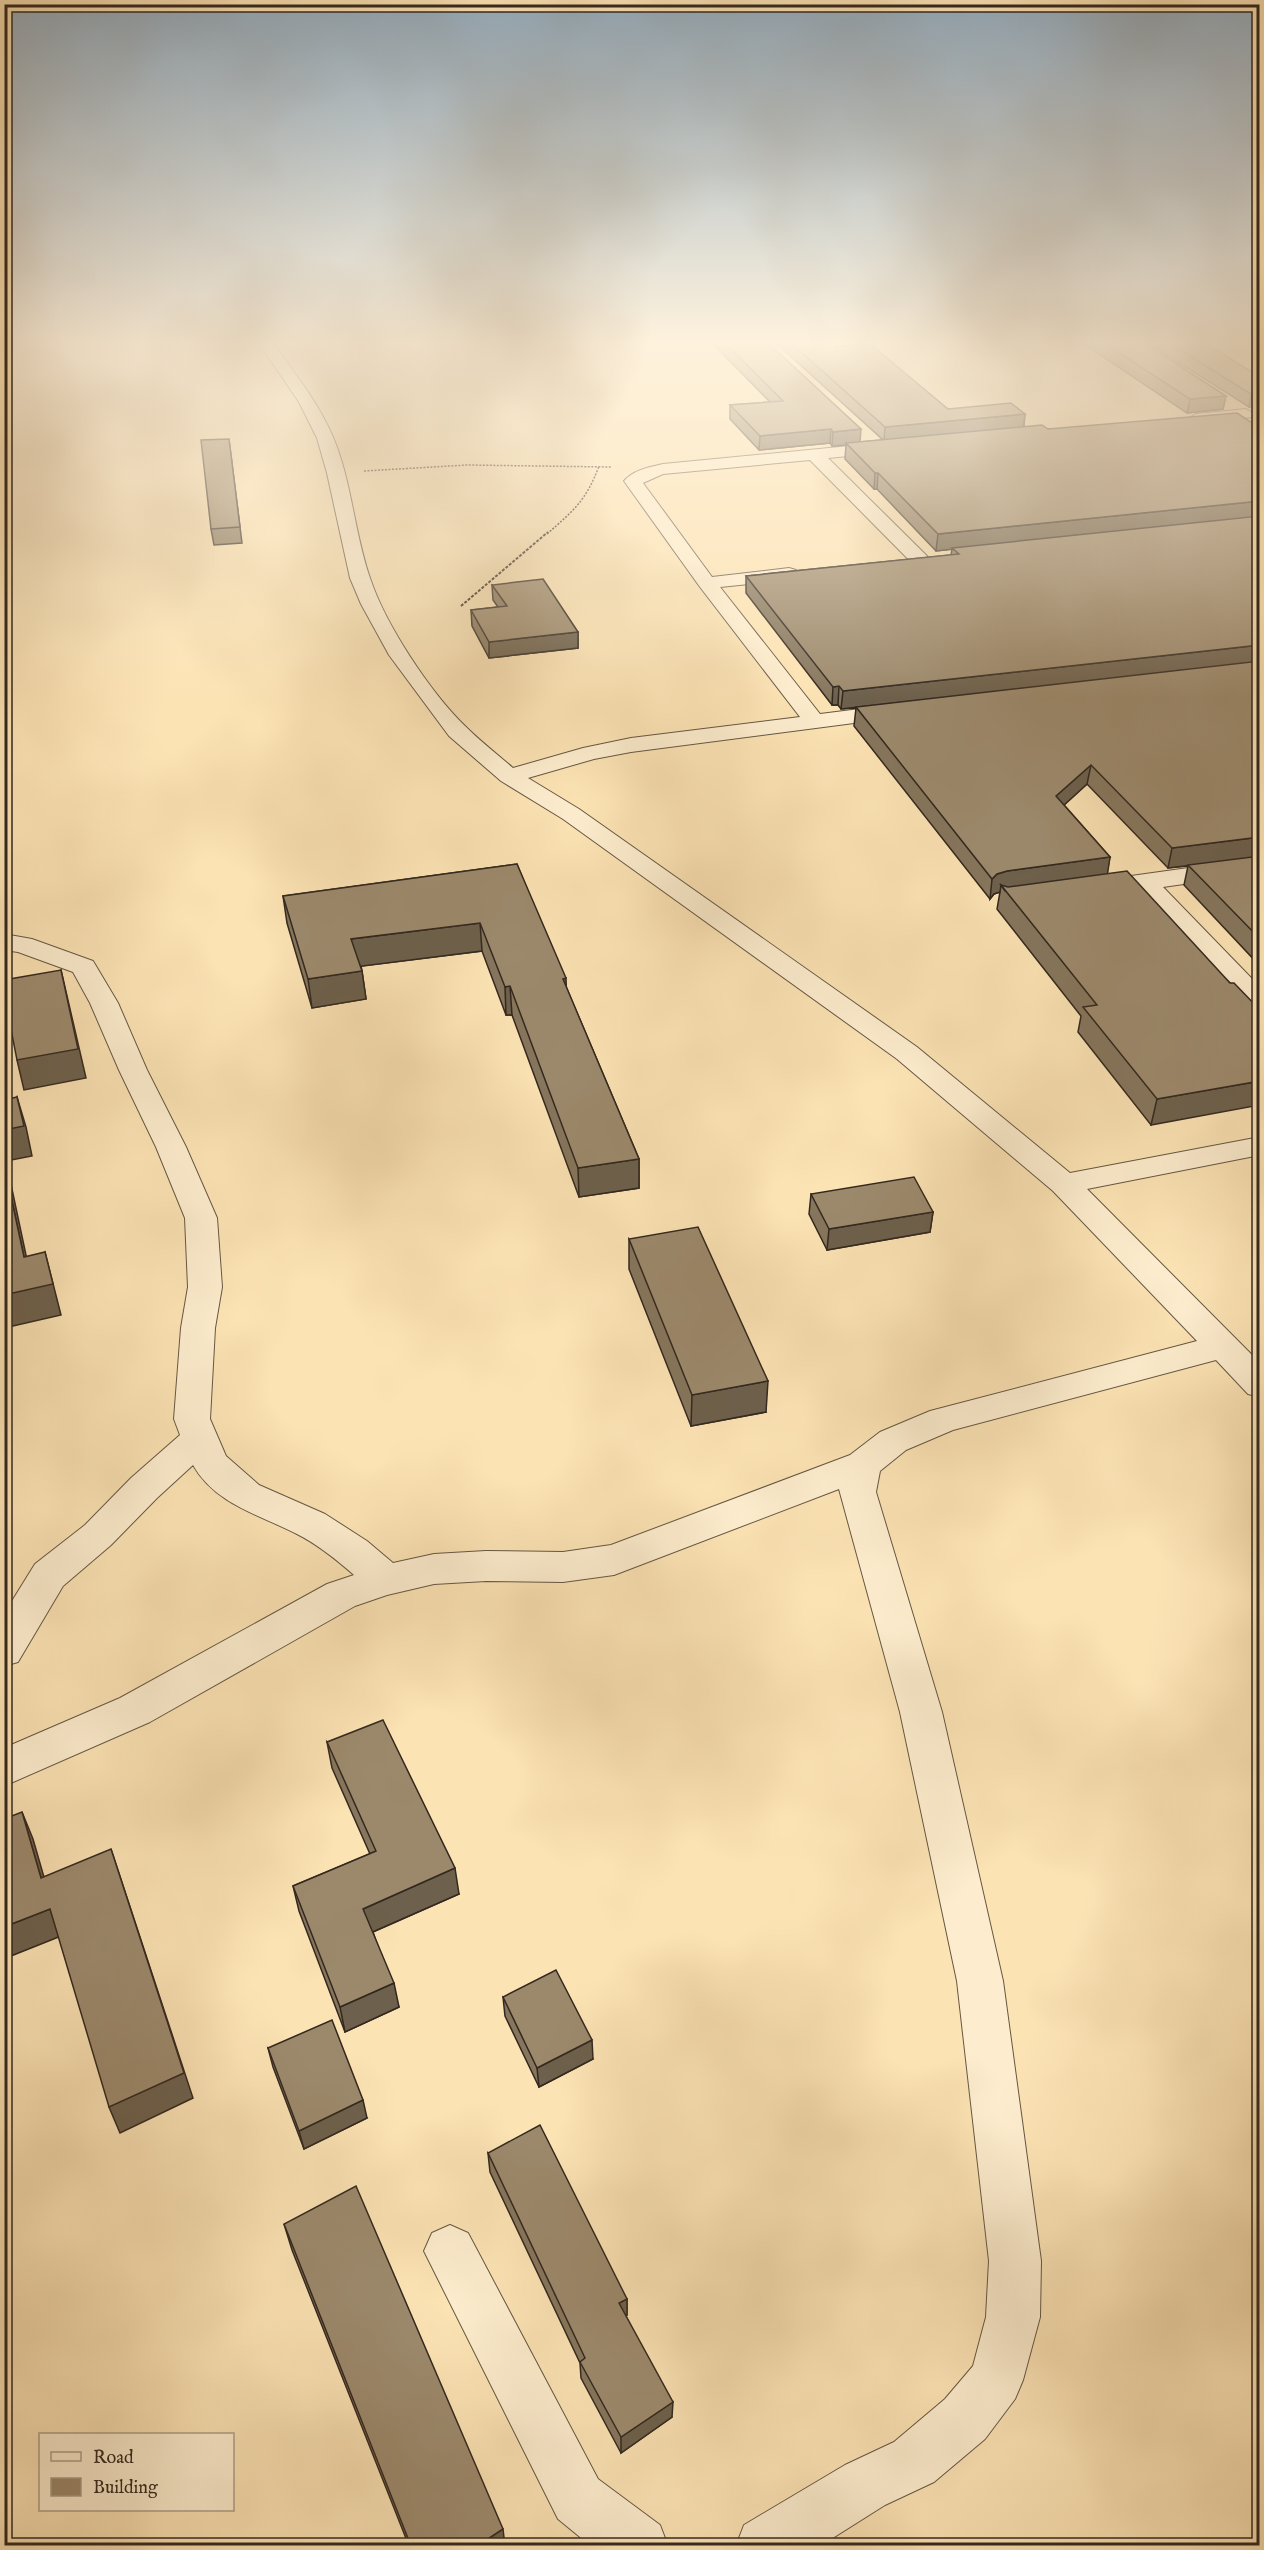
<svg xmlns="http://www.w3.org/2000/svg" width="1264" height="2550" viewBox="0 0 1264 2550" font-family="'IM FELL English',serif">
<rect width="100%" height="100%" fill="#fce3b4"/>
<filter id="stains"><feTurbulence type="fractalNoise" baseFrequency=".00333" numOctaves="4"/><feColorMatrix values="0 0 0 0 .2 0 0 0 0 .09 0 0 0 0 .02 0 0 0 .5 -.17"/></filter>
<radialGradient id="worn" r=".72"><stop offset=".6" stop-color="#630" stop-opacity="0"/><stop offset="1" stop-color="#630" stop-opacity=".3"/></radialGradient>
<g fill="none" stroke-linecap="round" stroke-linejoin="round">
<g stroke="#655744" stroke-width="2">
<g id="minor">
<path d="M258,342H272C294,372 318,402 333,437C352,482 354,532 370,578C385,624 430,692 465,726C480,741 497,754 513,768L583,748L631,738L800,717L700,587L624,481C633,470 650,467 663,464L891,442L897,443L899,447L897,451L891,452L828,458L927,556L929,560L927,564H913L810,460L663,474L643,483L712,577L789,568L796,570L799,574L796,578L789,580L720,587L820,714L900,704L908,706L911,711L908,716L631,752L594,759L528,778L579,809L917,1047L1070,1173L1260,1137V1155L1087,1189L1260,1363V1397L1248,1394L1216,1360L953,1430L906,1450L880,1471L876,1492L942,1712L1003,1981L1041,2261L1040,2317L1023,2380L1015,2399L985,2439L934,2482L885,2505L820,2546H736L744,2525L845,2465L894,2442L945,2399L973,2366L986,2317L989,2261L957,1981L900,1712L839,1489L614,1575L563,1582L486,1581L434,1584L387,1595L355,1606L150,1722L4,1786V1748L120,1698L327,1584L354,1575C337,1560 317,1544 297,1534C260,1515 215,1504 193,1465L157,1498L111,1545L63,1586L18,1662L4,1666V1614L35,1564L85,1525L131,1478L180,1435L174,1419L181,1328L188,1287L185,1218L156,1147L119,1070L90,1003L73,972L18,952L4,950V934L32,939L93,961L118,1003L147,1070L186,1147L217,1218L222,1287L215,1328L210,1419L226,1456L259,1485L325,1514L367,1541L393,1563L434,1554L486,1551L563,1552L611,1545L850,1455L880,1432L930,1411L1197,1341L1053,1191L897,1059L563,819L501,781L449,736L389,655L361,604L350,578L327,473L317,438L299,402Z"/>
<path d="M1246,409L1254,414L1252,417L1196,424L1188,419L1196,414Z"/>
<path d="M1260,858V873L1163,887L1260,987V1012L1250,1010L1138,890L1095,897L1086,894L1082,889L1086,884L1095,881Z"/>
<path d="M450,2225L468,2233L598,2479L660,2525L668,2546H591L558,2519L424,2251L432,2233Z"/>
</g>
</g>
<g stroke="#33281f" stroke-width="1.5" stroke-dasharray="2 1.5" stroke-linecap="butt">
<path d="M364,471L467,465L611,467"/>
<path d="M547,534C574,510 586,501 599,466"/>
</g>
<path stroke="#33281f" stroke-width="2" stroke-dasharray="3 1.5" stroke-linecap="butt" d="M461,606L548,532"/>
<use href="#minor" fill="#fdedce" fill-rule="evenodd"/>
</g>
<g fill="#86765d" stroke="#33281f" stroke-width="1.5">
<path d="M711,342H767L860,442L883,440L775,342H826L832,347L948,409L1025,414L1024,427L1048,429L1260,428V966L1184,885L1188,866L1168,868L1087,784L1064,805L1110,857L1107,873L1230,983L1151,1125L1078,1032L1081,1016L997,909L1000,892L994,894L990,899L854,726L856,708L841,709L838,705H832L746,593V576L951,555L952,549L936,551L877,489H874L845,459L846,445L832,446L830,443L759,450L730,419V405L770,402Z"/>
<path d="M1081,342H1143L1226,396L1223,409L1187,413Z"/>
<path d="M1146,342H1203L1260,377V406L1249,407Z"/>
<path d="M229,439L242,543L214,545L211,529Z"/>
<path d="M492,585L578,632V648L489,658L472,626L471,610L498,607L493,600Z"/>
<path d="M517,864L567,989L639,1159V1188L579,1197L512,1015H506L482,951L361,966L362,971L366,999L312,1008L287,923L283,896Z"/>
<path d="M811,1194L933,1212L930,1232L827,1250L809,1214Z"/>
<path d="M629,1239L766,1412L691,1426L629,1269Z"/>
<path d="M327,1742L459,1894L373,1932L399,2007L345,2032L299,1911L293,1886L370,1854L332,1768Z"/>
<path d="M503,1997L593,2059L539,2087L505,2016Z"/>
<path d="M268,2048L367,2118L304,2149L273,2067Z"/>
<path d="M488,2153L627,2299V2315L626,2316L672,2417L621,2453L581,2378L580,2363L490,2172Z"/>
<path d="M284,2224L505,2546H409L292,2250Z"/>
</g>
<g fill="#6d604c" stroke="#33281f" stroke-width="1.5">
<path d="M1260,393V406L1249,407L1251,394Z"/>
<path d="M1226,396L1223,409L1187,413L1190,399Z"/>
<path d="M1025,414L1023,428L884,441L885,427Z"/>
<path d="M831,429L830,443L759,450L760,436Z"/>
<path d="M861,429L860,443H846V445L832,446L833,432Z"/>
<path d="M875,473H878L877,489H874Z"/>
<path d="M1260,501V517L936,551L938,534Z"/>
<path d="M578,632V648L489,658V642Z"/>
<path d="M1260,645V663L841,709L843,691Z"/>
<path d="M839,686L838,705H832L833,687Z"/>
<path d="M1091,765L1087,784L1052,816L1056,796Z"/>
<path d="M1260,837V857L1168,868L1172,848Z"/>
<path d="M1110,857L1107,877L1005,891L1001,885L1000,892L994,894L990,899L992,879L997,874L1007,871Z"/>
<path d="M480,923L482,951L355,967L351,939Z"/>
<path d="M61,970L86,1078L24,1090L17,1060Z"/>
<path d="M362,971L366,999L312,1008L308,979Z"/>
<path d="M566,978L567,1007L563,979Z"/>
<path d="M510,986L512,1015H506L505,987Z"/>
<path d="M1260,1081V1105L1151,1125L1157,1099Z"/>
<path d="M17,1097L26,1127L32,1156L6,1161L33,1288L24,1257L4,1164V1130Z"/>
<path d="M639,1159V1188L579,1197L578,1168Z"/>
<path d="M933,1212L930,1232L827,1250L829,1229Z"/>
<path d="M45,1252L61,1315L4,1328V1295Z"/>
<path d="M768,1381L766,1412L691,1426L692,1395Z"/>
<path d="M22,1812L33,1839L52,1905L41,1878Z"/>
<path d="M111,1849L193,2098L120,2133L109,2107Z"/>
<path d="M455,1868L459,1894L368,1934L363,1909Z"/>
<path d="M50,1909L61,1936L11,1956L4,1941V1927Z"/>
<path d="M394,1983L399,2007L345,2032L340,2007Z"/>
<path d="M592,2040L593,2059L539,2087L537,2068Z"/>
<path d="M363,2100L367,2118L304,2149L299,2131Z"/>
<path d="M627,2299V2315L619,2320V2303Z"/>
<path d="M673,2402L672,2417L621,2453V2437Z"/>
<path d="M503,2529L505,2546H477Z"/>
</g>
<g fill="#9c896c" stroke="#33281f" stroke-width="1.5">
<path d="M724,342H767L861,429L833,432L831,429L760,436L730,405L783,401Z"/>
<path d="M790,342H826L832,347L870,344L948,409L1011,403L1025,414L885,427Z"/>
<path d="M1102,342H1143L1226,396L1190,399Z"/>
<path d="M1167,342H1203L1260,377V393L1251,394Z"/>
<path d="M1237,413L1260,428V501L938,534L878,473H875L846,443L1042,425L1048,429Z"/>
<path d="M229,439L240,527L211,529L201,440Z"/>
<path d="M1260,516V645L843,691L839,686L833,687L746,576L959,554L952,548Z"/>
<path d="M543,579L578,632L489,642L471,610L507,606L492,585Z"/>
<path d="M1260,661V837L1172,848L1091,765L1056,796L1110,857L1007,871L997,874L992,879L856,707Z"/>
<path d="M1260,856V939L1188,865Z"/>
<path d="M517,864L566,978L563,979L639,1159L578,1168L510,986L505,987L480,923L351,939L362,971L308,979L283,896Z"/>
<path d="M1127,871L1230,983H1234L1260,1010V1081L1157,1099L1083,1007L1097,1005L1001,885L1008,887Z"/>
<path d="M61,970L78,1049L17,1060L4,994V980Z"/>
<path d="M17,1097L24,1126L4,1130V1100Z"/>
<path d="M4,1164L24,1257L45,1252L53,1284L4,1295Z"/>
<path d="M914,1177L933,1212L829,1229L811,1194Z"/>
<path d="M698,1227L768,1381L692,1395L629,1239Z"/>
<path d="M383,1720L455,1868L363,1909L394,1983L340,2007L293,1886L376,1851L327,1742Z"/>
<path d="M22,1812L41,1878L111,1849L184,2073L109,2107L50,1909L4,1927V1819Z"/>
<path d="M556,1970L592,2040L537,2068L503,1997Z"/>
<path d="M332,2020L363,2100L299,2131L268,2048Z"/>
<path d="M540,2125L627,2299L619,2303L673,2402L621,2437L580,2362L585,2358L488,2153Z"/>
<path d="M356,2186L503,2529L477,2546H411L284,2224Z"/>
</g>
<linearGradient id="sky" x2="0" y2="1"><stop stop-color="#95adbf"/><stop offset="0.49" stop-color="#fef2dd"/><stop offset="1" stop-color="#fef2dd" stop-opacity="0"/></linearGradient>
<rect width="1264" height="699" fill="url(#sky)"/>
<rect width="1264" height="2550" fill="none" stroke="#fce3b4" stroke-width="24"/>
<rect x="6" y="6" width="1252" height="2538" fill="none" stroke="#33281f" stroke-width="3"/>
<rect x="12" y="12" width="1240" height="2526" fill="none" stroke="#33281f" stroke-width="1.5"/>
<rect x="39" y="2433" width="195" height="78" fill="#fdedce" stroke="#ac9e88" stroke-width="1.5"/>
<rect x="51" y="2452" width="30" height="9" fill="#fdedce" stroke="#ac9e88" stroke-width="1.5"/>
<text x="93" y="2463" font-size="18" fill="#33281f">Road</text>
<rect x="51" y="2478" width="30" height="18" fill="#9c896c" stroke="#ac9e88" stroke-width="1.5"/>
<text x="93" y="2493" font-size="18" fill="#33281f">Building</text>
<rect width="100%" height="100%" filter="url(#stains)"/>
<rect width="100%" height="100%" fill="url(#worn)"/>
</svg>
